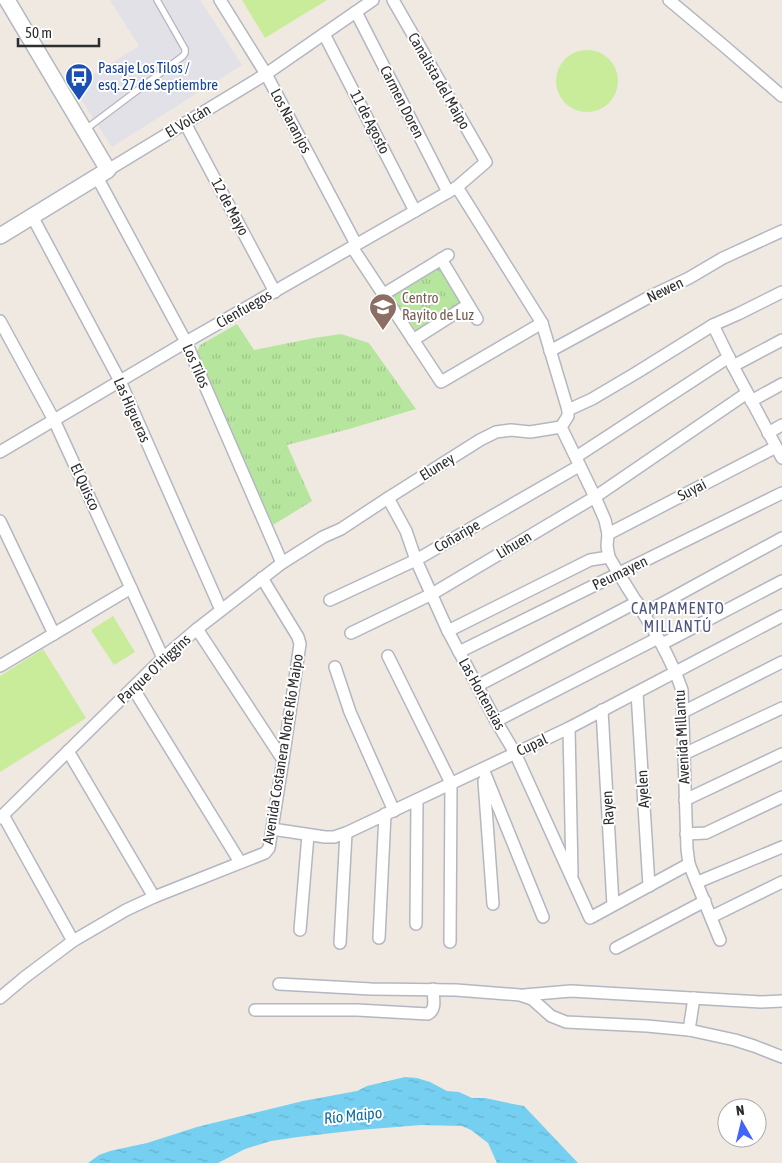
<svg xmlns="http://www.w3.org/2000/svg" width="782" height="1163" viewBox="0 0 782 1163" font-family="'Asap Condensed',sans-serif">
<defs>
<pattern id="park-tufts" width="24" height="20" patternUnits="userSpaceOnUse" patternTransform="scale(1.25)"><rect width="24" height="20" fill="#b6e59e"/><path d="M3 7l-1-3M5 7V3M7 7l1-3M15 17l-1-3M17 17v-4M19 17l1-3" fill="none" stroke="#9dc588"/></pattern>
<pattern id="water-ripples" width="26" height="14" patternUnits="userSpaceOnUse" patternTransform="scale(1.25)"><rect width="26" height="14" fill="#75cff0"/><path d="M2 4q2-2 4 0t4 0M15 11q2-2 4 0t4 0" fill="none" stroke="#66b2ce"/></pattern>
</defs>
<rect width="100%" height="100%" fill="#efe9e1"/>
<path fill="#e3e1e8" d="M110,0H200L242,65L112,147L73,87L139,46Z"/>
<g fill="url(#park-tufts)">
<path d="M438,267L461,303L417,332L392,296Z"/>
<path d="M237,324L254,350L314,338L341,334L369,343L416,409L349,429L287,445L312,501L273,525L197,352L200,345Z"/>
</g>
<g fill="#c9ec9a">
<path d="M242,0H327L265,38Z"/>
<circle cx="587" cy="81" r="31"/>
<path d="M113,616L135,652L114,665L91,630Z"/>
<path d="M43,649L86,718L0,772V676Z"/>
</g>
<path fill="url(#water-ripples)" d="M405,1077L417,1078L430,1082L447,1091L459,1092L472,1098H485L513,1104L524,1106L578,1163H497L488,1143L471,1130L462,1126L421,1125L359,1130L298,1137L271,1141L245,1149L218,1163H88L99,1155L110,1151L147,1143L197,1127L303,1101L357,1091L367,1086Z"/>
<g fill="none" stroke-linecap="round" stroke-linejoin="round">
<g stroke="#b4b7c1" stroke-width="8">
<path id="service" d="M86,129L183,56L185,53V49L157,0"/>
</g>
<g stroke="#b4b7c1" stroke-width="14">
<g id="minor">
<path d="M220,0L266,74L356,244"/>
<path d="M669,0L724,46L782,96"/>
<path d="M356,12L448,192"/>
<path d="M324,34L415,211"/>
<path d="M185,123L275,292"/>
<path d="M108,170L266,74L373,0"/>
<path d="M97,177L186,342L282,563"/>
<path d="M457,187L542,323L568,410V416L561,427L595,497L605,520L608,534L607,546L609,557C634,601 665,641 682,690L687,849L689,864L720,940"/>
<path d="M32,216L120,381L221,610"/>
<path d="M352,247L441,382L542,323"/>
<path d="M441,259L477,319"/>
<path d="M384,294L448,255"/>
<path d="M0,321L54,420L163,658"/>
<path d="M713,325L733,366L782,458"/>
<path d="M413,340L468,305"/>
<path d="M550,351L653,295L689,278L723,258L782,231"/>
<path d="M733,366L782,340"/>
<path d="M751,401L782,384"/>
<path d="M568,410L592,399L636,373L713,325L738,314L782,292"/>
<path d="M768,433L782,425"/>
<path d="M0,452L186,342L457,187L486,162L393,0"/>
<path d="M576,457L729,357"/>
<path d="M388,498L406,531L416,560L448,631L496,721L515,753L590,918L689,864"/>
<path d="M0,521L54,634"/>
<path d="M608,534L776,447"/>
<path d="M330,600L416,560L579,466"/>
<path d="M643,611L654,608L782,538"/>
<path d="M197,629L283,760"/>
<path d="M448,631L590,560L609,557"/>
<path d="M351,633L432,594L595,497L747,393"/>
<path d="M662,644L782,581"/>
<path d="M459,652L782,493"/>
<path d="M388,656L451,783L450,942"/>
<path d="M0,666L131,588"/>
<path d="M335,667L350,712L394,811"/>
<path d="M477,686L637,602"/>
<path d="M133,688L240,862"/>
<path d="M637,693L649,886"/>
<path d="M602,710L613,905"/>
<path d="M683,712L782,662"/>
<path d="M496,721L658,638"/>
<path d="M569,728L572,874"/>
<path d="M68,751L154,897"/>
<path d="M684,754L782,708"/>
<path d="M483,769L543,917"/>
<path d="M484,781L493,904"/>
<path d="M685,800L782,754"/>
<path d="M3,815L73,941"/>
<path d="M0,818L163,658L197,629L282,563L323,537L341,529L388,498L480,440L496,432L511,430L530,432L561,427"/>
<path d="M272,829L325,837H334L346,833L569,728L782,616"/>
<path d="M686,834L706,833L782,797"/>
<path d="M698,882L782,847"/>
<path d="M711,917L782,882"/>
<path d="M416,924L417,800"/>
<path d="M300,930L308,835"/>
<path d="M379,938L385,814"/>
<path d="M340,943L346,833"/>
<path d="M616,948L705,901"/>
<path d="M279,984L371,989L456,990L520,995L532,999L551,1016L566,1022L647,1026L689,1030L735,1040L754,1046L782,1057"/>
<path d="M524,995L571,991L761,1002L782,1001"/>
<path d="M0,998L25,977L73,941L126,910L154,897L265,853L269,848L283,760L300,644L298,637L262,578"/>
<path d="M255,1010H357L428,1014C437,1009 433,998 433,989"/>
<path d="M689,1030L694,998"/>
</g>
</g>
<g stroke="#b4b7c1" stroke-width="18">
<path id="tertiary" d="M0,236L108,170L7,0"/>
</g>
<use href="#service" stroke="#fff" stroke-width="5.5"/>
<use href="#minor" stroke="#fff" stroke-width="11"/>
<use href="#tertiary" stroke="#fff" stroke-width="15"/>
</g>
<defs>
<g id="bus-pin" transform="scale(1.4375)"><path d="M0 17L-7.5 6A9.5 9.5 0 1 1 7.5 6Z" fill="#1a4fb4" stroke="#fff"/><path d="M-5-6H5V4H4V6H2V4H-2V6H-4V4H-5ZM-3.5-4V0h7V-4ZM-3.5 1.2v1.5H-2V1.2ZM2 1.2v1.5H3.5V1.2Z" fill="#fff"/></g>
<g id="school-pin" transform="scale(1.4375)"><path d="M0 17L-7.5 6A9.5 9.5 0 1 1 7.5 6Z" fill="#8d6e63" stroke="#fff"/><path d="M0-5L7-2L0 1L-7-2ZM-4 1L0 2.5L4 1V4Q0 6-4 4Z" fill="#fff"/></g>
</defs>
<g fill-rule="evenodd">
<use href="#bus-pin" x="79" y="77"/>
<use href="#school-pin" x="383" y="307"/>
</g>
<g text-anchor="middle" stroke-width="4" stroke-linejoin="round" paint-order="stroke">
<g font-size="15" fill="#164399" stroke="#fff" text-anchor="start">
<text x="98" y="73">Pasaje Los Tilos /<tspan x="98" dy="17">esq. 27 de Septiembre</tspan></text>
</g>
<g font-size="15" fill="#2e2e2e" stroke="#fff">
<text transform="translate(439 81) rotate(60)" y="5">Canalista del Maipo</text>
<text transform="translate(402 102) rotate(63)" y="5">Carmen Doren</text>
<text transform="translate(188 121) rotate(-31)" y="5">El Volcán</text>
<text transform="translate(291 121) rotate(62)" y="5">Los Naranjos</text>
<text transform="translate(370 122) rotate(63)" y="5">11 de Agosto</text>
<text transform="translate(230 207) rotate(62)" y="5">12 de Mayo</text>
<text transform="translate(665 290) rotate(-26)" y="5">Newen</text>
<text transform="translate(244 309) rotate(-30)" y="5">Cienfuegos</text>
<text transform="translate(196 366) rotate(66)" y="5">Los Tilos</text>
<text transform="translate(132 410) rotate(66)" y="5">Las Higueras</text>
<text transform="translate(437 467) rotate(-32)" y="5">Eluney</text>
<text transform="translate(85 487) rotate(65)" y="5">El Quisco</text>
<text transform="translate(692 490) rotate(-27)" y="5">Suyai</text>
<text transform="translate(457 536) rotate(-30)" y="5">Coñaripe</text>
<text transform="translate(514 545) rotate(-31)" y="5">Lihuen</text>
<text transform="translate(620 573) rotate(-26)" y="5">Peumayen</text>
<text transform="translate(154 669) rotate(-43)" y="5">Parque O'Higgins</text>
<text transform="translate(482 694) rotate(61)" y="5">Las Hortensias</text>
<text transform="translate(682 737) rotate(-93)" y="5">Avenida Millantu</text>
<text transform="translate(532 745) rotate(-25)" y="5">Cupal</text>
<text transform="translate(283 749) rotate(-81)" y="5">Avenida Costanera Norte Río Maipo</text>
<text transform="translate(643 789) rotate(-93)" y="5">Ayelen</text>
<text transform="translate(608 808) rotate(-93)" y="5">Rayen</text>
</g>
<g font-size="15" fill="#785e54" stroke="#fff" text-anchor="start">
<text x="402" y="303">Centro<tspan x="402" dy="17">Rayito de Luz</tspan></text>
</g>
<g font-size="16" letter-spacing="1" fill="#4d5680" stroke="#fff">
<text x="678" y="614">CAMPAMENTO<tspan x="678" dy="18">MILLANTÚ</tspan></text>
</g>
<g font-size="16" font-style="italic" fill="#0d6fa3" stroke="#fff">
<text transform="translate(353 1115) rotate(-6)" y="6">Río Maipo</text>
</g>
</g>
<g transform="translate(742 1123) rotate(352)"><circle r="24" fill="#ffffff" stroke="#ababab"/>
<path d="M0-4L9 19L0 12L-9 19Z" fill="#4264fb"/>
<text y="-8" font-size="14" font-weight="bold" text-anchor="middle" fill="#2e2e2e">N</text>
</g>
<path d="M18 38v8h81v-8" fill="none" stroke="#2e2e2e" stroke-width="2.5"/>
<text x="25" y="38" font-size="15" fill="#2e2e2e" stroke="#ffffff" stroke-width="4" paint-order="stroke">50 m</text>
</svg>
